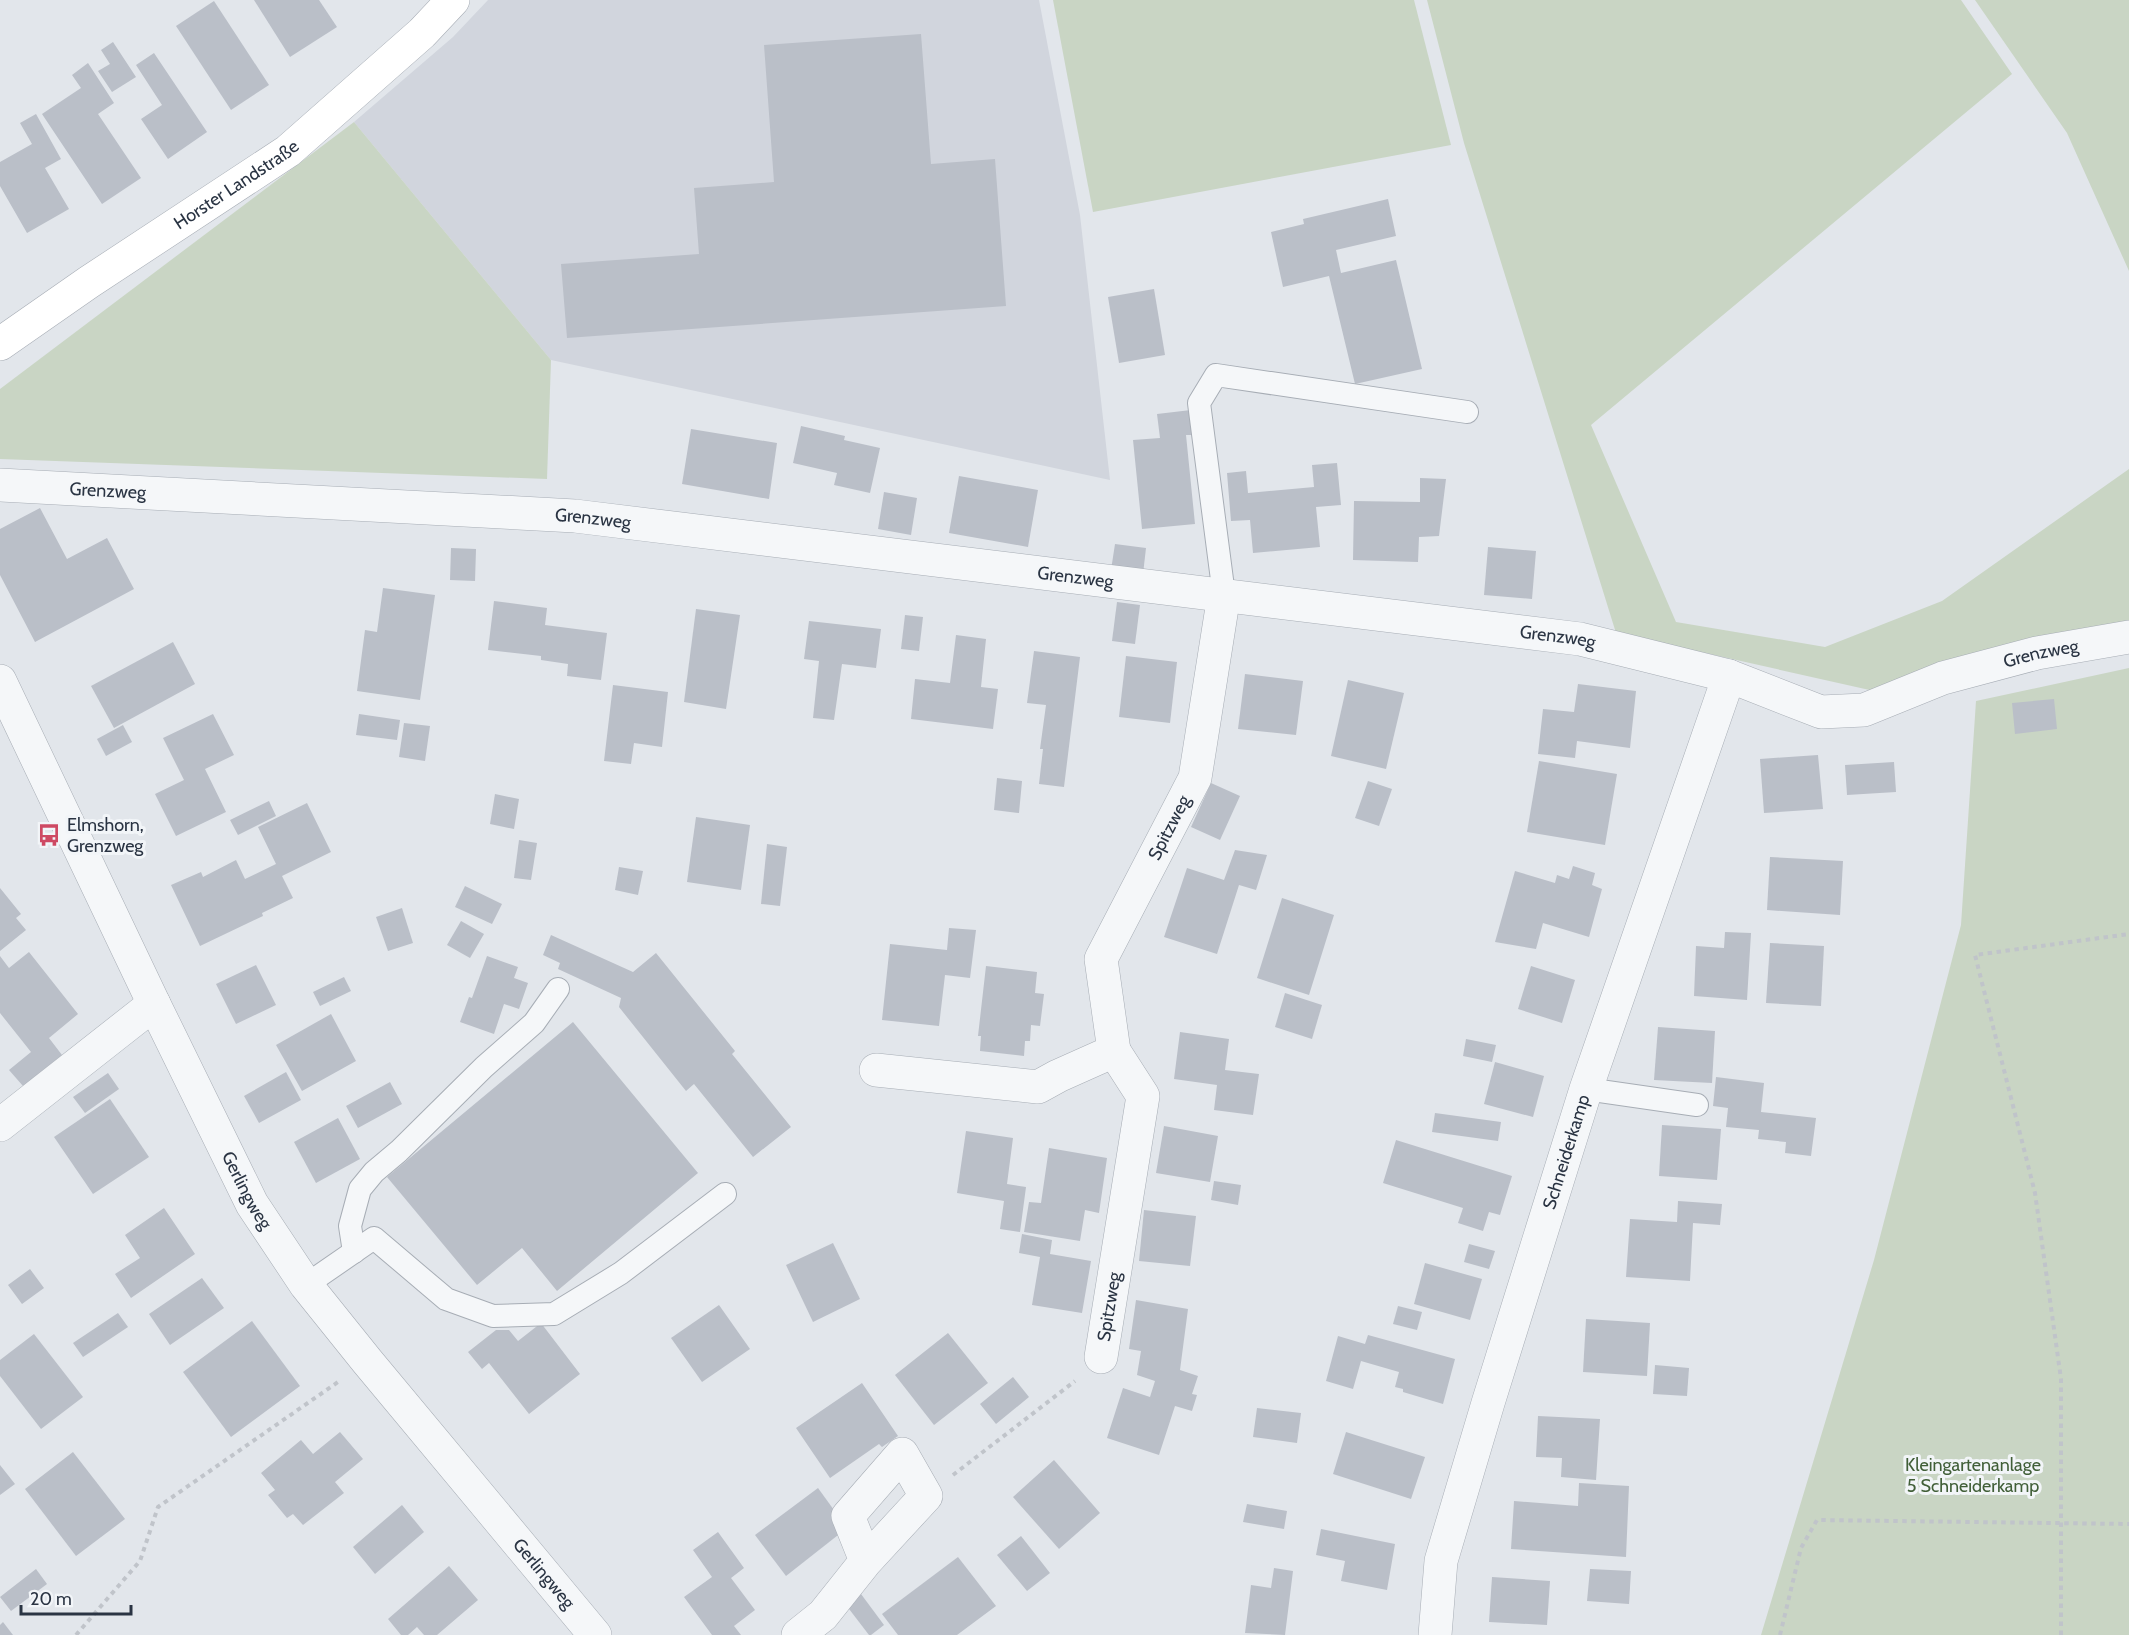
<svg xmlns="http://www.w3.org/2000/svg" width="2129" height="1635" viewBox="0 0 2129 1635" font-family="Cabin,sans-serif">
<rect width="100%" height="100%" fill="#e2e6eb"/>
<path fill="#d1d5dd" d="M488,0H1039L1080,215L1110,480L551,360L354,122L453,37Z"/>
<g fill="#c9d5c4">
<path d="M1053,0H1414L1451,145L1093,212Z"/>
<path d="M1427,0H1961L2012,74L1591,425L1676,622L1825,647L1942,601L2129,469V636L1874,691L1616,633L1464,143Z"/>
<path d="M1975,0H2129V271L2067,133Z"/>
<path d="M354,122L551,360L547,479L0,459V389Z"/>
<path d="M2129,668V1635H1761L1874,1260L1961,925L1976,701Z"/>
</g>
<g fill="#babfc8">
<path d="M254,0H319L337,27L290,57Z"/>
<path d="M214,1L269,85L231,110L176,26Z"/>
<path d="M921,34L931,164L995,159L1006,306L567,338L561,264L699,254L694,188L774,182L764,45Z"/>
<path d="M113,42L136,77L112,92L98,71L110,64L101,50Z"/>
<path d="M154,53L207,132L168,159L141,119L162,105L136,65Z"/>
<path d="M88,63L114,103L98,114L141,178L102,204L42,114L81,88L72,75Z"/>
<path d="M36,114L61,159L45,168L69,209L27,233L0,186V162L32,144L20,123Z"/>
<path d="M1388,199L1396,236L1336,250L1341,273L1396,260L1422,369L1355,384L1329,276L1283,287L1271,232L1304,224L1303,219Z"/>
<path d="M1154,289L1165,355L1119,363L1108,297Z"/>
<path d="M1191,410L1193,435H1186L1195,524L1142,529L1133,440L1160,438L1157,414Z"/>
<path d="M801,426L845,436L844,440L880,448L870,493L834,485L837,473L793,463Z"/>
<path d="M691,429L777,443L769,499L682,484Z"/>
<path d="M1337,463L1341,505L1316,507L1320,547L1253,553L1250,520L1231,521L1227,473L1246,471L1248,493L1314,487L1312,465Z"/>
<path d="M959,476L1038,490L1028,547L949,533Z"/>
<path d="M1420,478L1446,479L1439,536L1419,537L1418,562L1353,560L1354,501L1420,502Z"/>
<path d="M884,492L917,498L911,535L878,529Z"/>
<path d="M40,508L67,559L107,538L134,589L35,642L0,575V529Z"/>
<path d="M1115,544L1146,548L1143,574L1111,570Z"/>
<path d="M1488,547L1536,551L1532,599L1484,595Z"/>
<path d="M451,548L476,549L475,581L450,580Z"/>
<path d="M383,588L435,595L420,700L357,691L365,630L377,632Z"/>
<path d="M494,601L547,608L545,625L607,633L601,680L567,676L568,664L541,660V656L488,650Z"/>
<path d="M1117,602L1140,605L1135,644L1112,641Z"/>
<path d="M696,609L740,615L726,709L684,702Z"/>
<path d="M905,615L923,617L919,651L901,649Z"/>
<path d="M809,621L881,629L876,668L842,664L834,720L813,718L819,661L804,659Z"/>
<path d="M956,635L986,639L981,687L998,689L993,729L911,719L915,679L950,683Z"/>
<path d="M173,642L195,684L114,728L91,686Z"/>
<path d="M1034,651L1080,657L1064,787L1039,784L1043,749H1040L1046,705L1027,703Z"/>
<path d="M1126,656L1177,662L1170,723L1119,717Z"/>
<path d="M1245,674L1303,681L1296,735L1238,729Z"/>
<path d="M1348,680L1404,693L1386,769L1331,756Z"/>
<path d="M1578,684L1636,691L1630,748L1577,741L1575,758L1538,754L1543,709L1574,712Z"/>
<path d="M613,685L668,692L662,747L634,743L631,764L604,761Z"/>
<path d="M2054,699L2057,729L2015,734L2012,703Z"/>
<path d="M213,714L234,755L205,769L226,812L176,836L155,794L184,780L163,738Z"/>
<path d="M359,714L400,720L397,740L356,735Z"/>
<path d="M404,723L430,726L425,761L399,757Z"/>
<path d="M123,725L132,742L106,756L97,739Z"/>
<path d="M1818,755L1823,809L1764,813L1760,759Z"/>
<path d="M1539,761L1617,774L1605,845L1527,832Z"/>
<path d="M1894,762L1896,792L1847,795L1845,765Z"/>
<path d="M997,778L1022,781L1019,813L994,810Z"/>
<path d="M1368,781L1392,789L1379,826L1355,818Z"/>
<path d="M1211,783L1240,796L1220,840L1191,827Z"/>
<path d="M495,794L519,799L514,829L490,824Z"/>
<path d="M269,801L276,816L238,835L230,820Z"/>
<path d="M307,803L331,852L282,876L293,898L262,913L263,916L200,946L171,885L201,872L203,877L236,860L245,879L276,864L258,827Z"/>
<path d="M696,817L750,825L741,890L687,882Z"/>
<path d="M519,840L537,843L531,880L514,878Z"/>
<path d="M767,844L787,847L780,906L761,904Z"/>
<path d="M1235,850L1267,855L1256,890L1239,885L1217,954L1164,937L1187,868L1224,880Z"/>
<path d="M1770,857L1843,861L1840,915L1767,910Z"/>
<path d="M1573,866L1595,873L1592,885L1602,889L1589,937L1543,923L1536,949L1495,942L1515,871L1555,883L1557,875L1569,879Z"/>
<path d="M619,867L643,871L638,895L615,890Z"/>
<path d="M465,886L502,904L492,924L455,907Z"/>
<path d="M0,888L21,914L16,918L26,930L0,951Z"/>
<path d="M1282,898L1334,915L1309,995L1257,978Z"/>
<path d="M402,908L413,943L388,951L376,917Z"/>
<path d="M461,921L484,934L470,958L447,945Z"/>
<path d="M949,928L976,930L970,978L945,975L939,1026L882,1020L890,944L947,950Z"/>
<path d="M1725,932L1751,933L1747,1000L1694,996L1696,946L1724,948Z"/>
<path d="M551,935L633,972L656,953L735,1051L732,1054L791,1127L753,1157L694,1084L686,1091L619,1007L621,998L558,969L560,963L543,955Z"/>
<path d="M1770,943L1824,946L1821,1006L1766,1003Z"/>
<path d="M29,952L78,1014L49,1038L62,1055L23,1086L9,1070L31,1052L0,1013V956L9,968Z"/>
<path d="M487,956L518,967L514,978L528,983L519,1009L504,1004L494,1034L460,1022L469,997L472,998Z"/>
<path d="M256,965L276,1005L236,1024L216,984Z"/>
<path d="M986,966L1037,972L1035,993L1044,994L1040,1026L1031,1025L1030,1041H1025L1024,1056L980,1051L981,1036H978Z"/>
<path d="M1531,966L1575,980L1562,1023L1518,1009Z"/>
<path d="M344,977L351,991L320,1006L313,992Z"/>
<path d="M1285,993L1322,1005L1312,1039L1275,1027Z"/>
<path d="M331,1014L356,1061L302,1091L276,1045Z"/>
<path d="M573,1022L698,1173L557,1291L522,1248L477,1285L387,1177Z"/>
<path d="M1658,1027L1715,1031L1712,1083L1654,1080Z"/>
<path d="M1180,1032L1229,1039L1225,1070L1259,1074L1253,1115L1214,1110L1217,1085L1174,1079Z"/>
<path d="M1466,1039L1496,1045L1492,1062L1463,1056Z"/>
<path d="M1495,1062L1544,1076L1533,1117L1484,1104Z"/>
<path d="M286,1072L301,1100L259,1123L244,1096Z"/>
<path d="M108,1073L119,1089L85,1113L73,1097Z"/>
<path d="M1716,1077L1764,1083L1761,1112L1816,1118L1811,1156L1785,1153L1786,1142L1758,1139L1759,1130L1726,1127L1728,1108L1713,1106Z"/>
<path d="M390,1082L402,1104L358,1128L346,1106Z"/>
<path d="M110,1099L149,1157L93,1194L54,1137Z"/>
<path d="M1435,1113L1501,1122L1498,1141L1432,1132Z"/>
<path d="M338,1118L360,1159L316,1183L294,1142Z"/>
<path d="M1662,1125L1721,1129L1717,1180L1659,1176Z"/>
<path d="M1164,1126L1218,1136L1210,1182L1156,1173Z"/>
<path d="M966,1131L1013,1138L1007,1184L1026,1187L1020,1232L1000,1229L1004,1201L957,1193Z"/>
<path d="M1396,1140L1512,1176L1500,1215L1489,1212L1483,1231L1458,1223L1463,1208L1383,1183Z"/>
<path d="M1049,1148L1107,1158L1099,1213L1085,1210L1080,1241L1024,1232L1029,1202L1041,1203Z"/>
<path d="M1214,1181L1241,1185L1238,1205L1211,1200Z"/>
<path d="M1678,1201L1722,1204L1720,1225L1693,1223L1690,1281L1626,1277L1630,1219L1677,1222Z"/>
<path d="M164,1208L195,1254L131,1298L115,1274L140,1258L125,1235Z"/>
<path d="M1144,1210L1196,1216L1190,1266L1139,1261Z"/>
<path d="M1022,1234L1052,1240L1050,1254L1091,1261L1082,1313L1032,1305L1040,1257L1019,1253Z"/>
<path d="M833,1243L860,1299L813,1322L786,1265Z"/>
<path d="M1469,1244L1495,1251L1489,1269L1464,1262Z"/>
<path d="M1425,1263L1482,1279L1470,1320L1414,1304Z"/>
<path d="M30,1269L44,1288L22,1304L8,1285Z"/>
<path d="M202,1278L224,1308L170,1345L149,1314Z"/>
<path d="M1136,1300L1188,1309L1180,1370L1198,1376L1192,1394L1197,1395L1192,1411L1175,1406L1159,1455L1107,1438L1123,1388L1150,1397L1155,1381L1137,1375L1141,1351L1129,1349Z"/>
<path d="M719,1305L750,1349L702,1382L671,1338Z"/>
<path d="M1398,1306L1422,1312L1417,1330L1393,1324Z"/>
<path d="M118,1313L128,1327L83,1357L73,1343Z"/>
<path d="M1586,1319L1650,1323L1647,1376L1583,1372Z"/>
<path d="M252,1321L300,1386L231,1437L183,1372Z"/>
<path d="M541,1323L580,1374L529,1414L489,1363L482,1369L468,1352L496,1330H509L518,1341Z"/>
<path d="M948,1333L988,1383L934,1425L895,1375Z"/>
<path d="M34,1334L83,1397L41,1429L0,1376V1360Z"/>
<path d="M1368,1335L1455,1359L1443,1404L1403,1392V1389L1395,1387L1399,1372L1361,1361L1353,1389L1326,1381L1338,1336L1365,1344Z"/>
<path d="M1655,1365L1689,1368L1687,1396L1653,1394Z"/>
<path d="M1013,1377L1029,1397L996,1424L980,1404Z"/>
<path d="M862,1383L898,1436L882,1447L879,1444L830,1478L796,1428Z"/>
<path d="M1257,1408L1301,1413L1297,1443L1253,1437Z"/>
<path d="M1538,1416L1600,1419L1596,1480L1561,1477L1562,1458L1536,1457Z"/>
<path d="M340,1432L363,1459L335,1482L344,1493L303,1525L293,1514L287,1518L268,1495L275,1490L261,1473L301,1440L313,1454Z"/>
<path d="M1346,1432L1425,1457L1411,1499L1333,1474Z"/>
<path d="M73,1452L125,1519L76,1556L25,1489Z"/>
<path d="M1054,1460L1100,1513L1059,1549L1013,1497Z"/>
<path d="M0,1465L15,1484L0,1495Z"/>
<path d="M1579,1483L1629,1486L1626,1557L1511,1549L1514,1501L1578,1506Z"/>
<path d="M818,1488L847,1528L786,1576L755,1535Z"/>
<path d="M1247,1504L1287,1511L1284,1529L1243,1522Z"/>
<path d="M402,1505L424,1532L375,1574L353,1547Z"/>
<path d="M1321,1529L1395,1544L1387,1590L1341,1581L1345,1561L1316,1555Z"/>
<path d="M718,1532L744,1568L731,1578L755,1610L734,1626L741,1635H712L684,1597L712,1577L693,1550Z"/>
<path d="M1021,1536L1050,1573L1027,1591L997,1555Z"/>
<path d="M958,1557L996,1606L957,1635H898L882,1614Z"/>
<path d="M449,1566L478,1600L437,1635H424L417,1627L408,1635H401L388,1619Z"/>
<path d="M1274,1568L1293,1571L1285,1635L1245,1633L1251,1585L1271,1588Z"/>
<path d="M36,1569L47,1584L11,1611L0,1597Z"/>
<path d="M1590,1569L1631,1571L1629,1604L1587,1601Z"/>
<path d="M1492,1577L1550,1581L1547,1625L1489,1622Z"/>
<path d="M861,1594L884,1625L871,1635H869L846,1605Z"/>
<path d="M3,1622L13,1635H0V1625Z"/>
</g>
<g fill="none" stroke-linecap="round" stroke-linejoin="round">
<g stroke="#a7adb5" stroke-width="24">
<g id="service">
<path d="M1224,595L1199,403L1216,375L1467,412"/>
<path d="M1586,1089L1697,1105"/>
<path d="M354,1252L350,1226L360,1189L374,1172L399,1151L484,1067L534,1023L558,989"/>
<path d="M306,1285L374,1238L446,1299L493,1316L554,1314L621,1273L725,1194"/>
</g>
</g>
<g stroke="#a7adb5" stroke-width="34">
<g id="minor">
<path id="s1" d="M0,485L575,516L1580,639L1729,676L1821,712L1864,710L1943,678L2037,653L2129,637"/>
<path id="s2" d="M0,681L154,1004L252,1204L306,1285L367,1361L595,1635"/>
<path id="s3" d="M876,1070L1038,1087L1058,1076L1114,1051L1101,959L1195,778L1224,595"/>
<path d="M0,1125L154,1004"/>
<path id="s4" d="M1101,1357L1143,1096L1114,1051"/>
<path d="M798,1635L823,1615L866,1561L926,1496L902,1454L848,1516L866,1561"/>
<path id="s5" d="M1435,1635L1441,1561L1488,1403L1586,1089L1729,676"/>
</g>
</g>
<g stroke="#a7adb5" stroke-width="34">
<g id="secondary">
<path id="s6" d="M0,344L89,282L288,151L422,33L453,0"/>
</g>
</g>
<g stroke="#c0c4ca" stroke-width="4" stroke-dasharray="4.5 4.5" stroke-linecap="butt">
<path d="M953,1475L1075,1381"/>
<path d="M76,1635L140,1561L158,1507L338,1382"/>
<path d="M1780,1635L1801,1548L1817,1520L2129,1524"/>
<path d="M2061,1635V1379L2035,1193L1975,955L2129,934"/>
</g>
<use href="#service" stroke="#f5f7f9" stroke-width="22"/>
<use href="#minor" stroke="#f5f7f9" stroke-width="33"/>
<use href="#secondary" stroke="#fff" stroke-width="33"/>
</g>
<defs>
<g id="bus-bare" transform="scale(1.8)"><path d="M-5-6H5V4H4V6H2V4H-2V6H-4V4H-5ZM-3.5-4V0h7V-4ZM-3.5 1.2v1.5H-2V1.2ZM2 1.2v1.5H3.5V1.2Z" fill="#ce4963" stroke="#f2f5f8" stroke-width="2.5" paint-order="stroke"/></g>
</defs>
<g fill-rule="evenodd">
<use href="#bus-bare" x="49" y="835"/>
</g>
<g text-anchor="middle" stroke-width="6" stroke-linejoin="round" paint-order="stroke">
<g font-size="18" fill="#2a3443" stroke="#f2f5f8">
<text dy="6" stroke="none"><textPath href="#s6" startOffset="285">Horster Landstraße</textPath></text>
<text dy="6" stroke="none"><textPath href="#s1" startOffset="108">Grenzweg</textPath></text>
<text dy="6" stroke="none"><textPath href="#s1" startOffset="594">Grenzweg</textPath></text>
<text dy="6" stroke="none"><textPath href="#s1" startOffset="1080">Grenzweg</textPath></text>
<text dy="6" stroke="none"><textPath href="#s1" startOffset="1566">Grenzweg</textPath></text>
<text dy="6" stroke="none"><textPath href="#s1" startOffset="2070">Grenzweg</textPath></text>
<text dy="6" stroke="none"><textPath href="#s3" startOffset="488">Spitzweg</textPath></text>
<text dy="6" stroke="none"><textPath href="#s5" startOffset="502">Schneiderkamp</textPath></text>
<text dy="6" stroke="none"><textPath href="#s2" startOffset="566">Gerlingweg</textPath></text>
<text dy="6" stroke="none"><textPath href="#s4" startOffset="51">Spitzweg</textPath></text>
<text dy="6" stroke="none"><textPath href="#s2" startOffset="1052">Gerlingweg</textPath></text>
</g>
<g font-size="18" fill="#2a3443" stroke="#f2f5f8" text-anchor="start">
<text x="67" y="831">Elmshorn,<tspan x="67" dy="21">Grenzweg</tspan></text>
</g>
<g font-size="18" fill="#415f38" stroke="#f2f5f8">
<text x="1973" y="1471">Kleingartenanlage<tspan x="1973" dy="21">5 Schneiderkamp</tspan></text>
</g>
</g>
<path d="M21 1605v9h110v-9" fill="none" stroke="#2a3443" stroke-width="3"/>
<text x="30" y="1605" font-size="18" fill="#2a3443" stroke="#f2f5f8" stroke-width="4.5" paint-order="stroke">20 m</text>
</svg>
